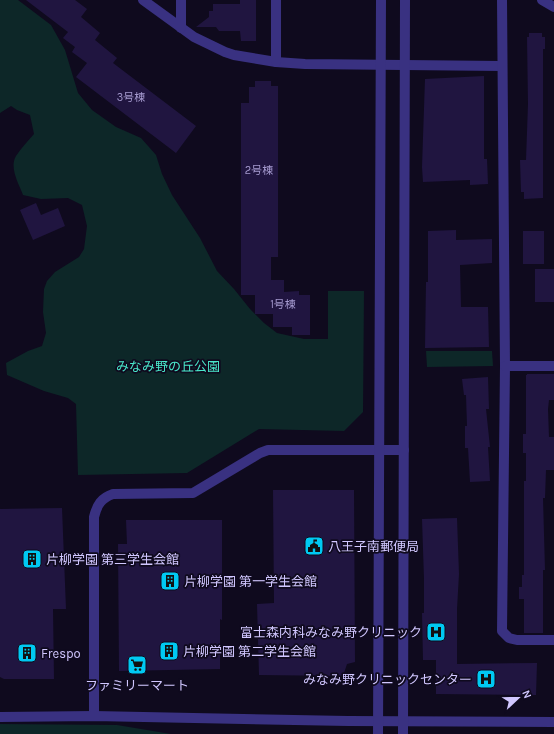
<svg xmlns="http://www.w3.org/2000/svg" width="554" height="734" viewBox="0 0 554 734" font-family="Karla,'Noto Sans JP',sans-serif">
<rect width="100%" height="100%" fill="#0f0a1e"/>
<g fill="#0d2728">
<path d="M0,0H18L51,25L65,50L78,93L92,110L116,127L141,138L156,155L162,174L172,195L200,238L217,271L234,289L250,309L264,323L277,333L304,339H328V291H364L363,412L344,431L259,429L187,473L78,475L76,404L68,398L44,391L7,375L6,363L28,351L42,346L46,333L43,312L44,289L47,281L55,272L79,257L84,249L87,226L82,205L68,198L41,199L23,195C19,184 9,168 16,156C21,148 28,141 34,134L30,115L17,110L11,106L0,113Z"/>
<path d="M426,351H492L493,366L427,367Z"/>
<path d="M0,724L117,725L171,734H0Z"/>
</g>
<g fill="#201540">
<path d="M26,0H75L87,9L81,17L100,33L95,40L117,58L113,63L196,126L176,153L76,77L87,63L72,52L75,47L63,38L68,32Z"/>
<path d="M240,0H256V41H241L240,31H219L216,27H196L209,17V11H213V4H240Z"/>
<path d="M529,33H542V37H545V49H543V198L524,199V192H521L520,160H526L528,104L527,37H529Z"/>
<path d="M484,76V159H487L488,184L470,185V180L423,182L422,167L425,79Z"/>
<path d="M255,81H271V86H278V257H271V280H284V292L299,291V295H310V335H292V327H273V314H255V295H241V103H249V87H255Z"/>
<path d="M36,203L41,215L58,208L65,226L33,240L20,210Z"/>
<path d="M456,230V240L492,239V263L460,265L461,307H488L489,347L425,348L426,282H428V231Z"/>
<rect x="523" y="231" width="21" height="33"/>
<rect x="535" y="269" width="19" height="33"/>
<path d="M527,374H554V400H549L548,409L549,437H554V470H546L545,498H543L545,570H543V633H524V599H519V587H522V575H524V481H526V453H523V434H526V375H527Z"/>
<path d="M488,377L489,409H486L490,447H488L490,481L470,482L468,448H465V426H467L466,395H464L462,379Z"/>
<path d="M273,490H354L355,662L347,664L343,676L259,675L257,604L274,603Z"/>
<path d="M62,508L66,609H53L54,679H4L0,677V509Z"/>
<path d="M457,518L459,574L457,609V664L537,663L536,695L436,694V660H423L422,613H424V579L422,519Z"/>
<path d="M126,520H222V620L220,619V669L119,671L118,544H127Z"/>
</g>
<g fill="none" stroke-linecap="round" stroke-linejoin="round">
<g stroke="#393181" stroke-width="10">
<path d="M143,0L194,37L225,52L234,55L276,62L305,64L502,66"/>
<path d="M502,0L505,366L502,631L509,638L517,640H554"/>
<path d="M542,0L554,7"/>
<path d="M181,28V0"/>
<path d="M276,62V0"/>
<path d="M505,366H554"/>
<path d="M94,716V517C97,505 101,498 113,494L193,493L260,453L268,450H404"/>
<path d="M0,717L94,716L348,721L554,722"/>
<path d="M378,734L381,0"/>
<path d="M403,734L405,0"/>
</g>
</g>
<defs>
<g id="civic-square" transform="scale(1)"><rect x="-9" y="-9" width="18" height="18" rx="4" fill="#00c9f2" stroke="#0f0a1e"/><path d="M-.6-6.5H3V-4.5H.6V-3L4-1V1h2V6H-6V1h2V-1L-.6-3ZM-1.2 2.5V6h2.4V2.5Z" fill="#111"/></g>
<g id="building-square" transform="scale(1)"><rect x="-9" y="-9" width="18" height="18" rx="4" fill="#00c9f2" stroke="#0f0a1e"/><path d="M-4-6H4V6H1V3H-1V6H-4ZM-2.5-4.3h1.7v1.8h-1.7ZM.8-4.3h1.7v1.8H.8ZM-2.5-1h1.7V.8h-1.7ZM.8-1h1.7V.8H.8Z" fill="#111"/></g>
<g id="hospital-square" transform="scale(1)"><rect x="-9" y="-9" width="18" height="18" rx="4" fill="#00c9f2" stroke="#0f0a1e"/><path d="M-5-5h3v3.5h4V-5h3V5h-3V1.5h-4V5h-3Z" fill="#111"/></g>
<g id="supermarket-square" transform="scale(1)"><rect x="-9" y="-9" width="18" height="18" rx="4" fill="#00c9f2" stroke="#0f0a1e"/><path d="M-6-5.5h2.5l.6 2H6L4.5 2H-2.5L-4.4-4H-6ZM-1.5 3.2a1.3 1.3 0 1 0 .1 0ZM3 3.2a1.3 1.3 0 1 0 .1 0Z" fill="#111"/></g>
</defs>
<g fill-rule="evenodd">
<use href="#civic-square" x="314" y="546"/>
<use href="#building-square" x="32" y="559"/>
<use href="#building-square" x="170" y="581"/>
<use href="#hospital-square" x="436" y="632"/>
<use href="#building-square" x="169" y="651"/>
<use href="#building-square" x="27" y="653"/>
<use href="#supermarket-square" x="137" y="665"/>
<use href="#hospital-square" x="486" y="679"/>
</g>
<g text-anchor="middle" stroke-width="3.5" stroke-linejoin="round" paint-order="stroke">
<g font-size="11" fill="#a59acf">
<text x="131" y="101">3号棟</text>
<text x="259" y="174">2号棟</text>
<text x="283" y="308">1号棟</text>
</g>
<g font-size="13" fill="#4ae8cb" stroke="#0f0a1e">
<text x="168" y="371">みなみ野の丘公園</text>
</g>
<g font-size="13" fill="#d1c7ff" stroke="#0f0a1e" text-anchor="start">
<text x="328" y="551">八王子南郵便局</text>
<text x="46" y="564">片柳学園 第三学生会館</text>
<text x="184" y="586">片柳学園 第一学生会館</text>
<text x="422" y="637" text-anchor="end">富士森内科みなみ野クリニック</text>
<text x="183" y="656">片柳学園 第二学生会館</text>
<text x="41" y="658">Frespo</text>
<text x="472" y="684" text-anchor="end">みなみ野クリニックセンター</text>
<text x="137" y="690" text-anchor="middle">ファミリーマート</text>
</g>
</g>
<g transform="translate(518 698) rotate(68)" stroke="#0f0a1e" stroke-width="3" paint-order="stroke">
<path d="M0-3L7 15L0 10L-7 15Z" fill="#d1c7ff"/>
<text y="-6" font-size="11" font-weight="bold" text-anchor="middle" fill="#d1c7ff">N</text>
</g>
</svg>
